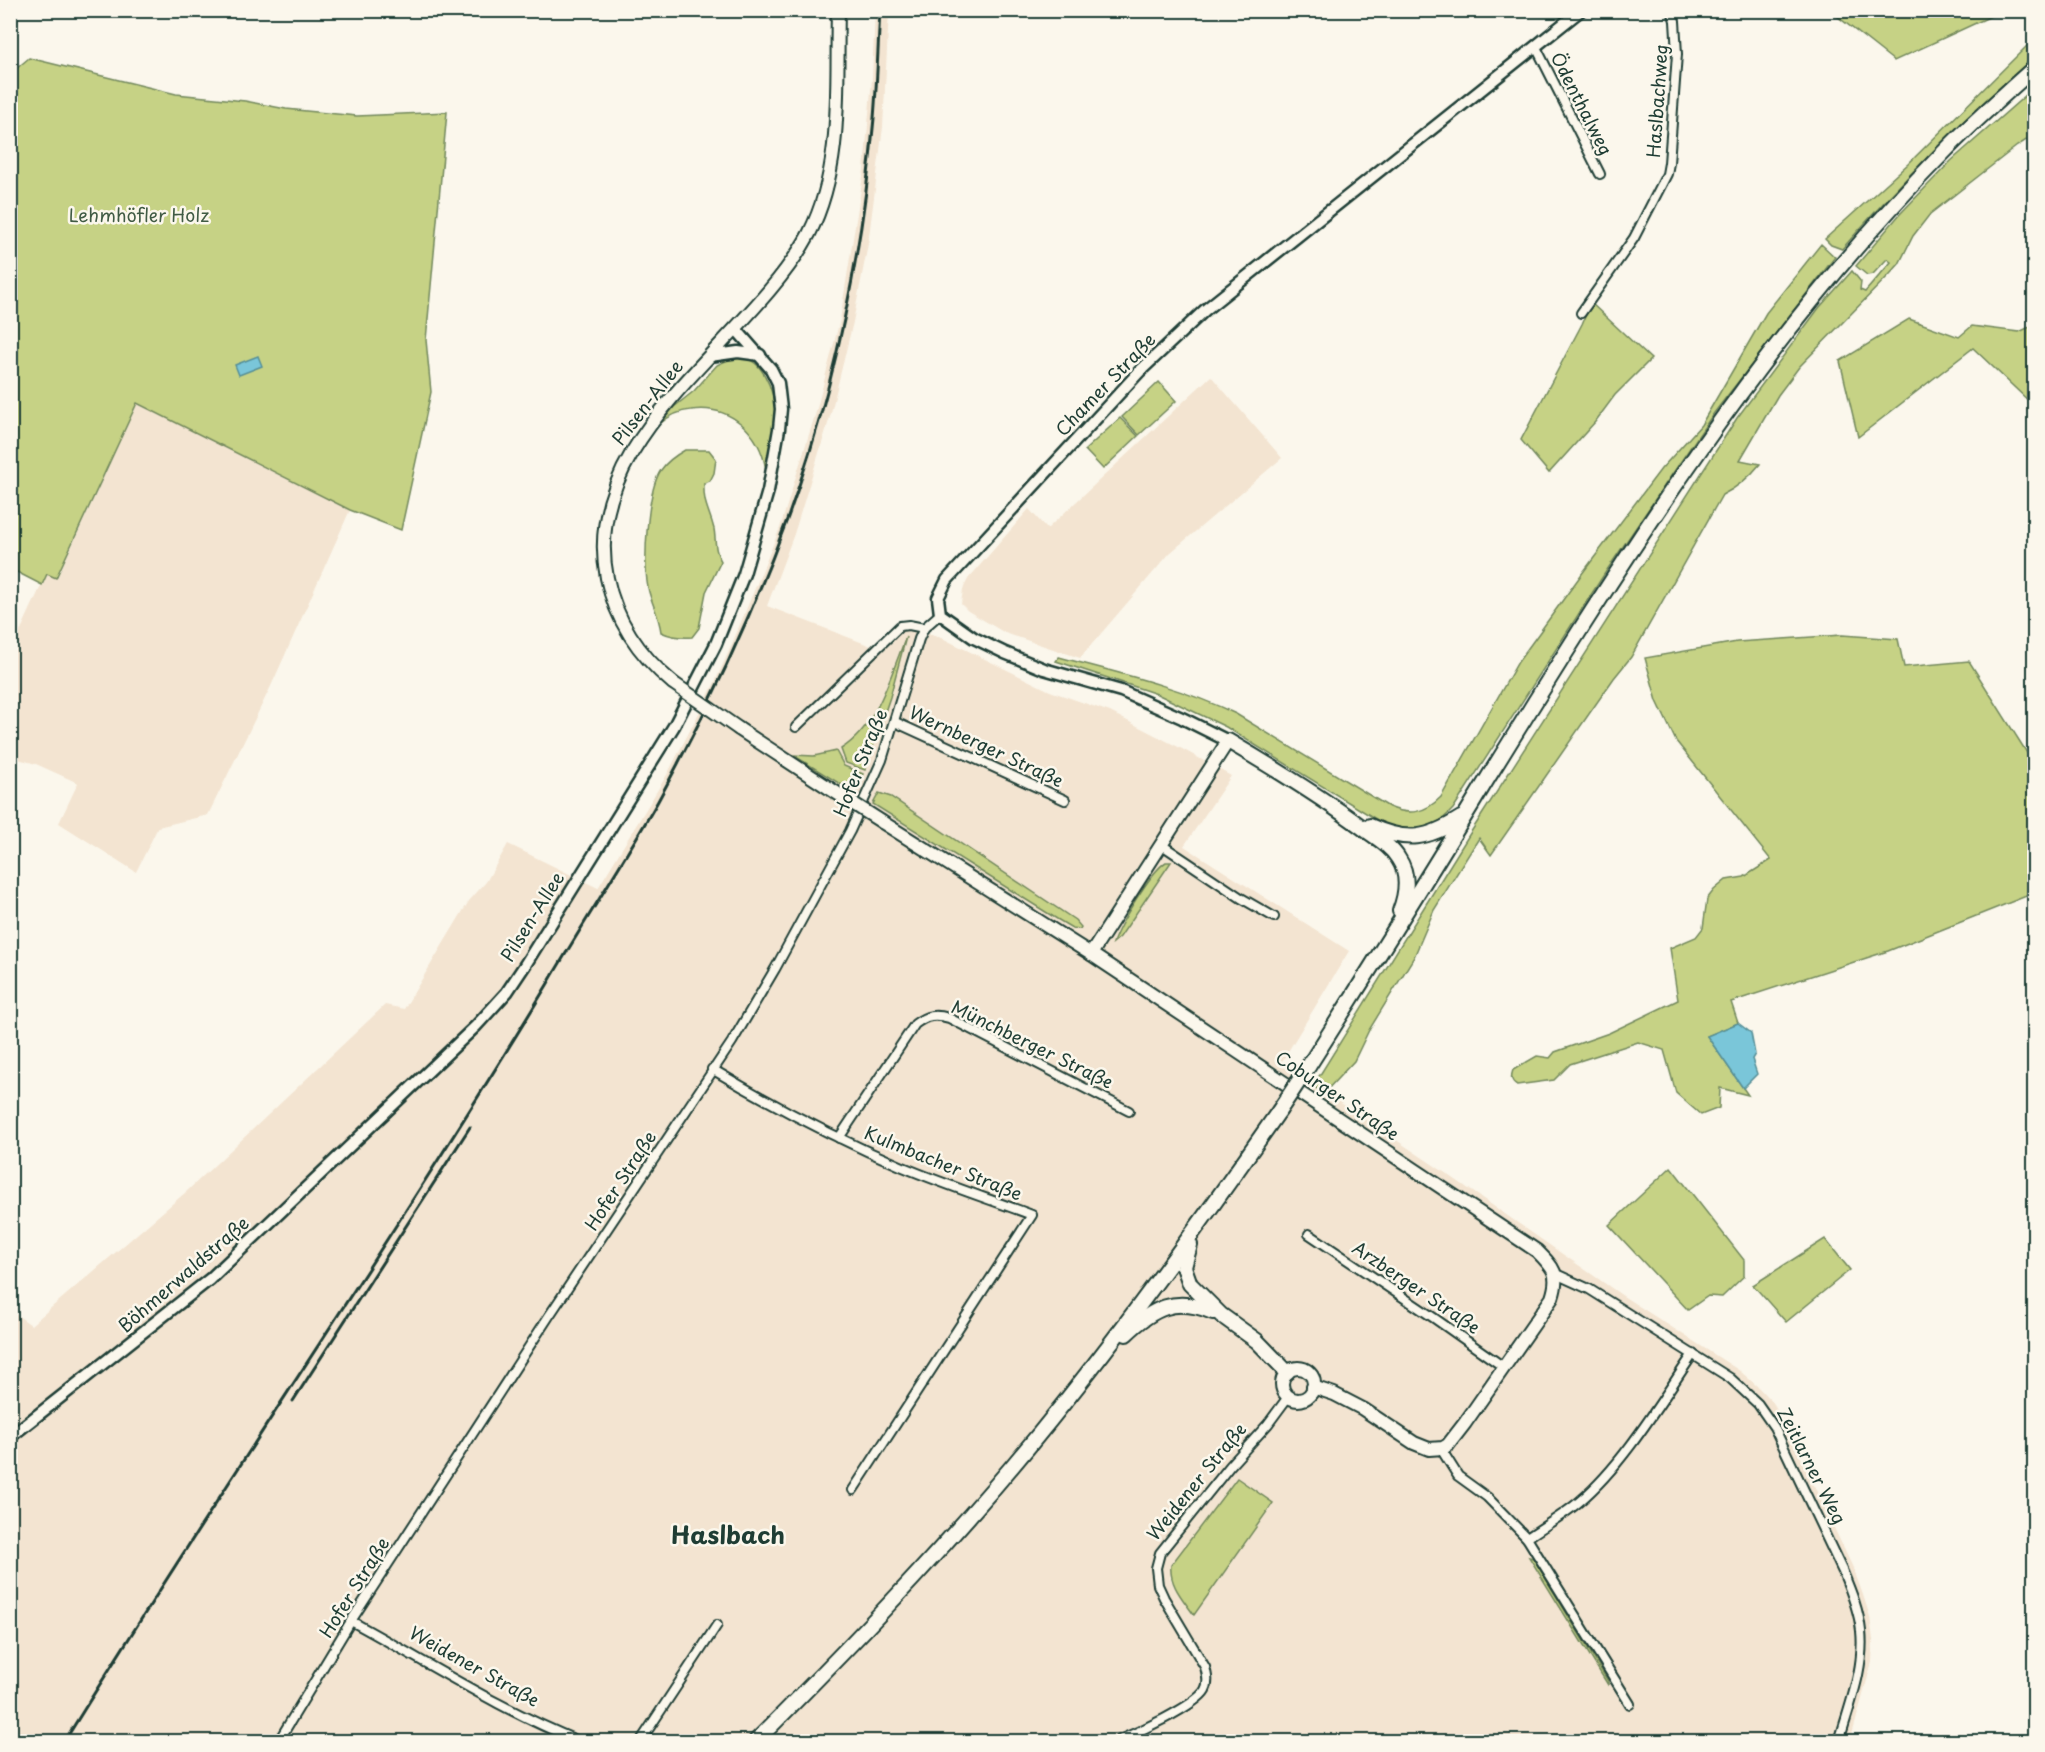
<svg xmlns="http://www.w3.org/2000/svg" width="2045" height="1752" viewBox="0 0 2045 1752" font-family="'Playpen Sans',sans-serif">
<rect width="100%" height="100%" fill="#fbf7ec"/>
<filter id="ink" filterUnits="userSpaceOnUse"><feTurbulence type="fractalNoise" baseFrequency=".0167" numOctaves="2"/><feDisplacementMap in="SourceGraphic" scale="12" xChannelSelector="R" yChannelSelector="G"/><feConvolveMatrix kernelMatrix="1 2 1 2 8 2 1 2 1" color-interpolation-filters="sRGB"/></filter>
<g filter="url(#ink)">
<g fill="#f3e4d1" fill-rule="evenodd">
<path d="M875,11H889L883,127L868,244L853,322L830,417L794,534L767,606L871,646L894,624L942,638L1050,691L1110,712L1186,751L1231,776L1184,846L1349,951L1281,1063L1453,1178L1623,1296L1740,1371L1757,1386L1774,1404L1786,1426L1854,1570L1863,1595L1870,1617L1873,1640L1872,1662L1850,1742L11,1741L10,1310L31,1325L186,1192L385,1005L404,1009L469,901L486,882L508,844L598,888L668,773L713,686L729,651L780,528L816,412L840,320L864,170L872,79ZM1237,1478L1273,1503L1194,1614L1174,1587L1170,1577Z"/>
<path d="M1211,376L1282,458L1170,553L1080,658L1005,633L968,611L961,604L963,589L968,579L1029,509L1047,529Z"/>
<path d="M137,403L350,510L272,684L208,815L158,827L136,872L59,823L78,783L36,764L11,757V648L13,647L47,573L57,578Z"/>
</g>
<g fill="#c6d285" stroke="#72885c" stroke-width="1.5">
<path d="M1817,11H2002L1894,61L1838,17L1830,13Z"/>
<path d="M2034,39V57C1966,116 1902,180 1842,249L1831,245L1825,239L1908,164Z"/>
<path d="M29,58L176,94L245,101L286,109L357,116L447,112L426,340L431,392L401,530L350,510L137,403L56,578L47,574L42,585L11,569L10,74Z"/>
<path d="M2034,88V135L2017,146L1930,214L1913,236L1899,264L1890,274L1799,367L1778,395L1740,460L1760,464C1749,478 1738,487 1722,495L1631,657L1614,678L1491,855L1479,838L1434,910L1414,957L1369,1030L1354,1061L1324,1093L1313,1086L1469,835L1737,418L1819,308L1852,271L1861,282L1860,290L1865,292L1891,262L1887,259L1873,274L1867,275L1856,266L1900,214L1951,161Z"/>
<path d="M1821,244L1835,257L1714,413L1688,451L1607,570L1453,809C1430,834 1409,835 1379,821L1226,727L1157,694L1056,661L1059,657C1119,673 1180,687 1236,714L1389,807C1410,816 1425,813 1441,797L1518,662L1581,575L1661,469L1701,425L1766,313Z"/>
<path d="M1591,303L1651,359L1615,395L1595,422L1549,473L1521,440L1582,324Z"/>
<path d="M1909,319L1959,337L1972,326L2019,332L2034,325V406L1973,348L1858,437L1840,361Z"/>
<path d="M740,357C753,359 759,365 765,376C782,405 774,439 766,470C760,432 730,404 691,410C680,411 669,416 661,423L674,407L694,391L717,365L732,358Z"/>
<path d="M1159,382L1176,401L1139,435L1122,417Z"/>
<path d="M1120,418L1138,436L1103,469L1085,450Z"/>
<path d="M685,450H709L716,459L714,473L710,481L704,483C703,505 709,509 714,529C716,540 714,550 721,561L706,592L699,628L692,637C680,638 672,637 661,632C659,617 653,606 649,592C642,569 647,490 661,470C667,461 676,455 685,450Z"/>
<path d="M1842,635L1898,639L1904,667L1969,661L2034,764V893L1888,951L1731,1002L1738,1023L1707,1036L1748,1095L1720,1088L1719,1108L1701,1115L1676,1093L1664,1050L1638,1042L1570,1064L1554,1080L1517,1085C1510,1081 1511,1076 1513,1070L1537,1056L1550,1058L1555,1052L1609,1033L1678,1000L1670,948L1696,937L1703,928L1707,899L1714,890L1726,880L1744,877L1771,860L1676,741L1657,701L1645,658L1737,642Z"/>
<path d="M906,637L890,697L865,770L846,763L841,749C878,726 890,676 906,637Z"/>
<path d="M836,751L844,766L863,774L855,793L793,755L814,756Z"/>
<path d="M879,793L891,797L1075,920L1081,927L1080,929L1072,928L1057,919L873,804Z"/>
<path d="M1166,862H1171L1120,937L1113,943C1119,925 1151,871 1166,862Z"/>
<path d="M1671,1167L1744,1260V1276L1722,1297L1708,1296L1688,1310L1609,1225Z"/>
<path d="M1825,1239L1850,1270L1786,1322L1753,1285Z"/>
<path d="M1237,1478L1273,1503L1194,1615C1183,1599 1169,1585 1171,1565Z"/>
<path d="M1529,1557L1533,1558L1608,1681V1685Z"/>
</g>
<g fill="#7ac6d9" stroke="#568f97" stroke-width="1.5">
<path d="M258,356L262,366L239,375L235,365Z"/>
<path d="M1738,1023L1751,1033L1755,1054L1752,1059L1757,1074L1743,1088L1707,1036Z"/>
</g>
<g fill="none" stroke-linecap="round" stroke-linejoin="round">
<g stroke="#1f3d34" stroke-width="12">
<g id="street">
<path d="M1536,47L1600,174"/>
<path d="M1581,313L1634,238L1667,174L1669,163L1677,54L1675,21L1672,10"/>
<path d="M895,722L1065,800"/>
<path d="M796,727L900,626L909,625L924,628"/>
<path d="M1162,845L1241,898L1274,917"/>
<path d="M712,1069C774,1106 837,1139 903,1167C946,1185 989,1199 1032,1215L853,1490"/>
<path d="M839,1138L915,1024C927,1015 935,1014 949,1018L1129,1111"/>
<path d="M1309,1234L1434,1318L1505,1368"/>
<path d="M1556,1274L1589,1289L1730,1378L1758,1404L1774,1427L1843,1572C1851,1591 1859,1611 1861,1631C1865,1668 1849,1706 1839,1742"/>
<path d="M1441,1449L1458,1476L1487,1497L1527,1538L1630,1704"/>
<path d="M1527,1538C1544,1526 1564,1515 1580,1501C1623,1465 1661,1401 1693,1354"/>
<path d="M351,1621C427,1662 500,1710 581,1742"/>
<path d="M278,1742L351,1621L549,1316L732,1042L775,969L850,831L882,760L919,639L924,628L940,614"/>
<path d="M640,1742L717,1625"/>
<path d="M1115,1742C1134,1734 1196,1706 1205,1690C1209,1683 1207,1675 1205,1667L1164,1598L1158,1585L1156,1568L1160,1553L1230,1466L1268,1424L1288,1397"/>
</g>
</g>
<g stroke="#1f3d34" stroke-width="15">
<g id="secondary">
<path d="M710,356L738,352L760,355"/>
<path d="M1228,741L1182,718L1121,691L1044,669L1005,653L974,638L940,614L938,598L947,580L1140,371L1205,310L1581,10"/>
<path d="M10,1437L210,1279L476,1026L507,992L525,965L674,726L716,644L744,574L768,491L779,429L781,409L778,383L771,369L735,328"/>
</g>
</g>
<g stroke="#1f3d34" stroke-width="16">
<g id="primary">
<path d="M673,683C639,655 616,622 607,578C578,436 750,344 809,234C844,166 836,84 838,10"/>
<path d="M739,729L829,788"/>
<path d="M882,822L1091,954L1537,1251C1554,1268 1560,1274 1552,1298L1465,1423L1448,1445L1443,1448L1429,1449L1414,1443L1363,1409L1334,1394L1313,1387"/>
<path d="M1091,954L1228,741"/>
<circle cx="1298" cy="1384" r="16"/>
</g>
</g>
<g stroke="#1f3d34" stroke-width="18">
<g id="highway">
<path d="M1228,741C1274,768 1320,796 1363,828C1375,837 1390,845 1398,858C1409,874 1407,893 1400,911"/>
<path d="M1370,826C1407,843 1428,839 1461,818"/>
<path d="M1308,1067C1369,971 1430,874 1489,776C1624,557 1762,337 1943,153C1972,123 2004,95 2034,68"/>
<path d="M1190,1245L1184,1267L1190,1284L1221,1315L1257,1341L1287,1372"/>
<path d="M1126,1334C1153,1308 1175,1296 1213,1312"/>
<path d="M755,1742C863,1634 969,1523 1064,1403C1140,1308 1210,1210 1279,1111"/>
</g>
</g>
<use href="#street" stroke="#fbf7ec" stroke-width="8"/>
<use href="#secondary" stroke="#fbf7ec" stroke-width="10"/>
<use href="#primary" stroke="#fbf7ec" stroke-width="12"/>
<use href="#highway" stroke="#fbf7ec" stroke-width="14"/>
<g stroke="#1f3d34" stroke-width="3">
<path d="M293,1401L470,1127"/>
<path d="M64,1742C221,1487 392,1241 547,985C583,923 623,863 658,801C708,710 752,615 788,517C834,390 862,253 874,118C877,82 878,46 880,10"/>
</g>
<g stroke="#1f3d34" stroke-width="16" stroke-linecap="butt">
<g id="primary-bridge">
<path d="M673,683L739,729"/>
<path d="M829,788L882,822"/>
</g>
</g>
<g stroke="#1f3d34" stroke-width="18" stroke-linecap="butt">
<path id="highway-bridge" d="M1279,1111L1308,1067"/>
</g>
<use href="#primary-bridge" stroke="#fbf7ec" stroke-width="12"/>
<use href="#highway-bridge" stroke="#fbf7ec" stroke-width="14"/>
</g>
</g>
<g text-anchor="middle" stroke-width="5" stroke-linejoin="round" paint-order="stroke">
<g font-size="18" fill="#1f3d34" stroke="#fbf7ec">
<text transform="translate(1658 101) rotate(-86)" y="6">Haslbachweg</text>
<text transform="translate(1581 104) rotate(63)" y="6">Ödenthalweg</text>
<text transform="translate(1106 385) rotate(-46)" y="6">Chamer Straße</text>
<text transform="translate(648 403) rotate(-52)" y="6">Pilsen-Allee</text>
<text transform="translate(986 747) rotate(25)" y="6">Wernberger Straße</text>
<text transform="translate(861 763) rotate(-68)" y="6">Hofer Straße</text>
<text transform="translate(533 917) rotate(-58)" y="6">Pilsen-Allee</text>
<text transform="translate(1032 1045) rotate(26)" y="6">Münchberger Straße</text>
<text transform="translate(1337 1096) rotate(34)" y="6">Coburger Straße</text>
<text transform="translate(943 1164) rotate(22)" y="6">Kulmbacher Straße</text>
<text transform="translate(621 1181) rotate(-57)" y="6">Hofer Straße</text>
<text transform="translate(184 1275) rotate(-41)" y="6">Böhmerwaldstraße</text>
<text transform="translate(1416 1288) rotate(34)" y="6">Arzberger Straße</text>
<text transform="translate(1811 1466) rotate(63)" y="6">Zeitlarner Weg</text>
<text transform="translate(1197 1482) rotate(-51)" y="6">Weidener Straße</text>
<text transform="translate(355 1588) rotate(-58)" y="6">Hofer Straße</text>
<text transform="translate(474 1667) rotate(29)" y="6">Weidener Straße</text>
</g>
<g font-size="18" fill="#405b44" stroke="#fbf7ec">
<text x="139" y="222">Lehmhöfler Holz</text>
</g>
<g font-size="24" font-weight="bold" fill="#1f3d34" stroke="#fbf7ec">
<text x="728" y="1544">Haslbach</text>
</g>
</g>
<rect width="2045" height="1752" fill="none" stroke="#fbf7ec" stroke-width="36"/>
<rect x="18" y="18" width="2009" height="1716" fill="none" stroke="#1f3d34" stroke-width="2" filter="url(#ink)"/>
</svg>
